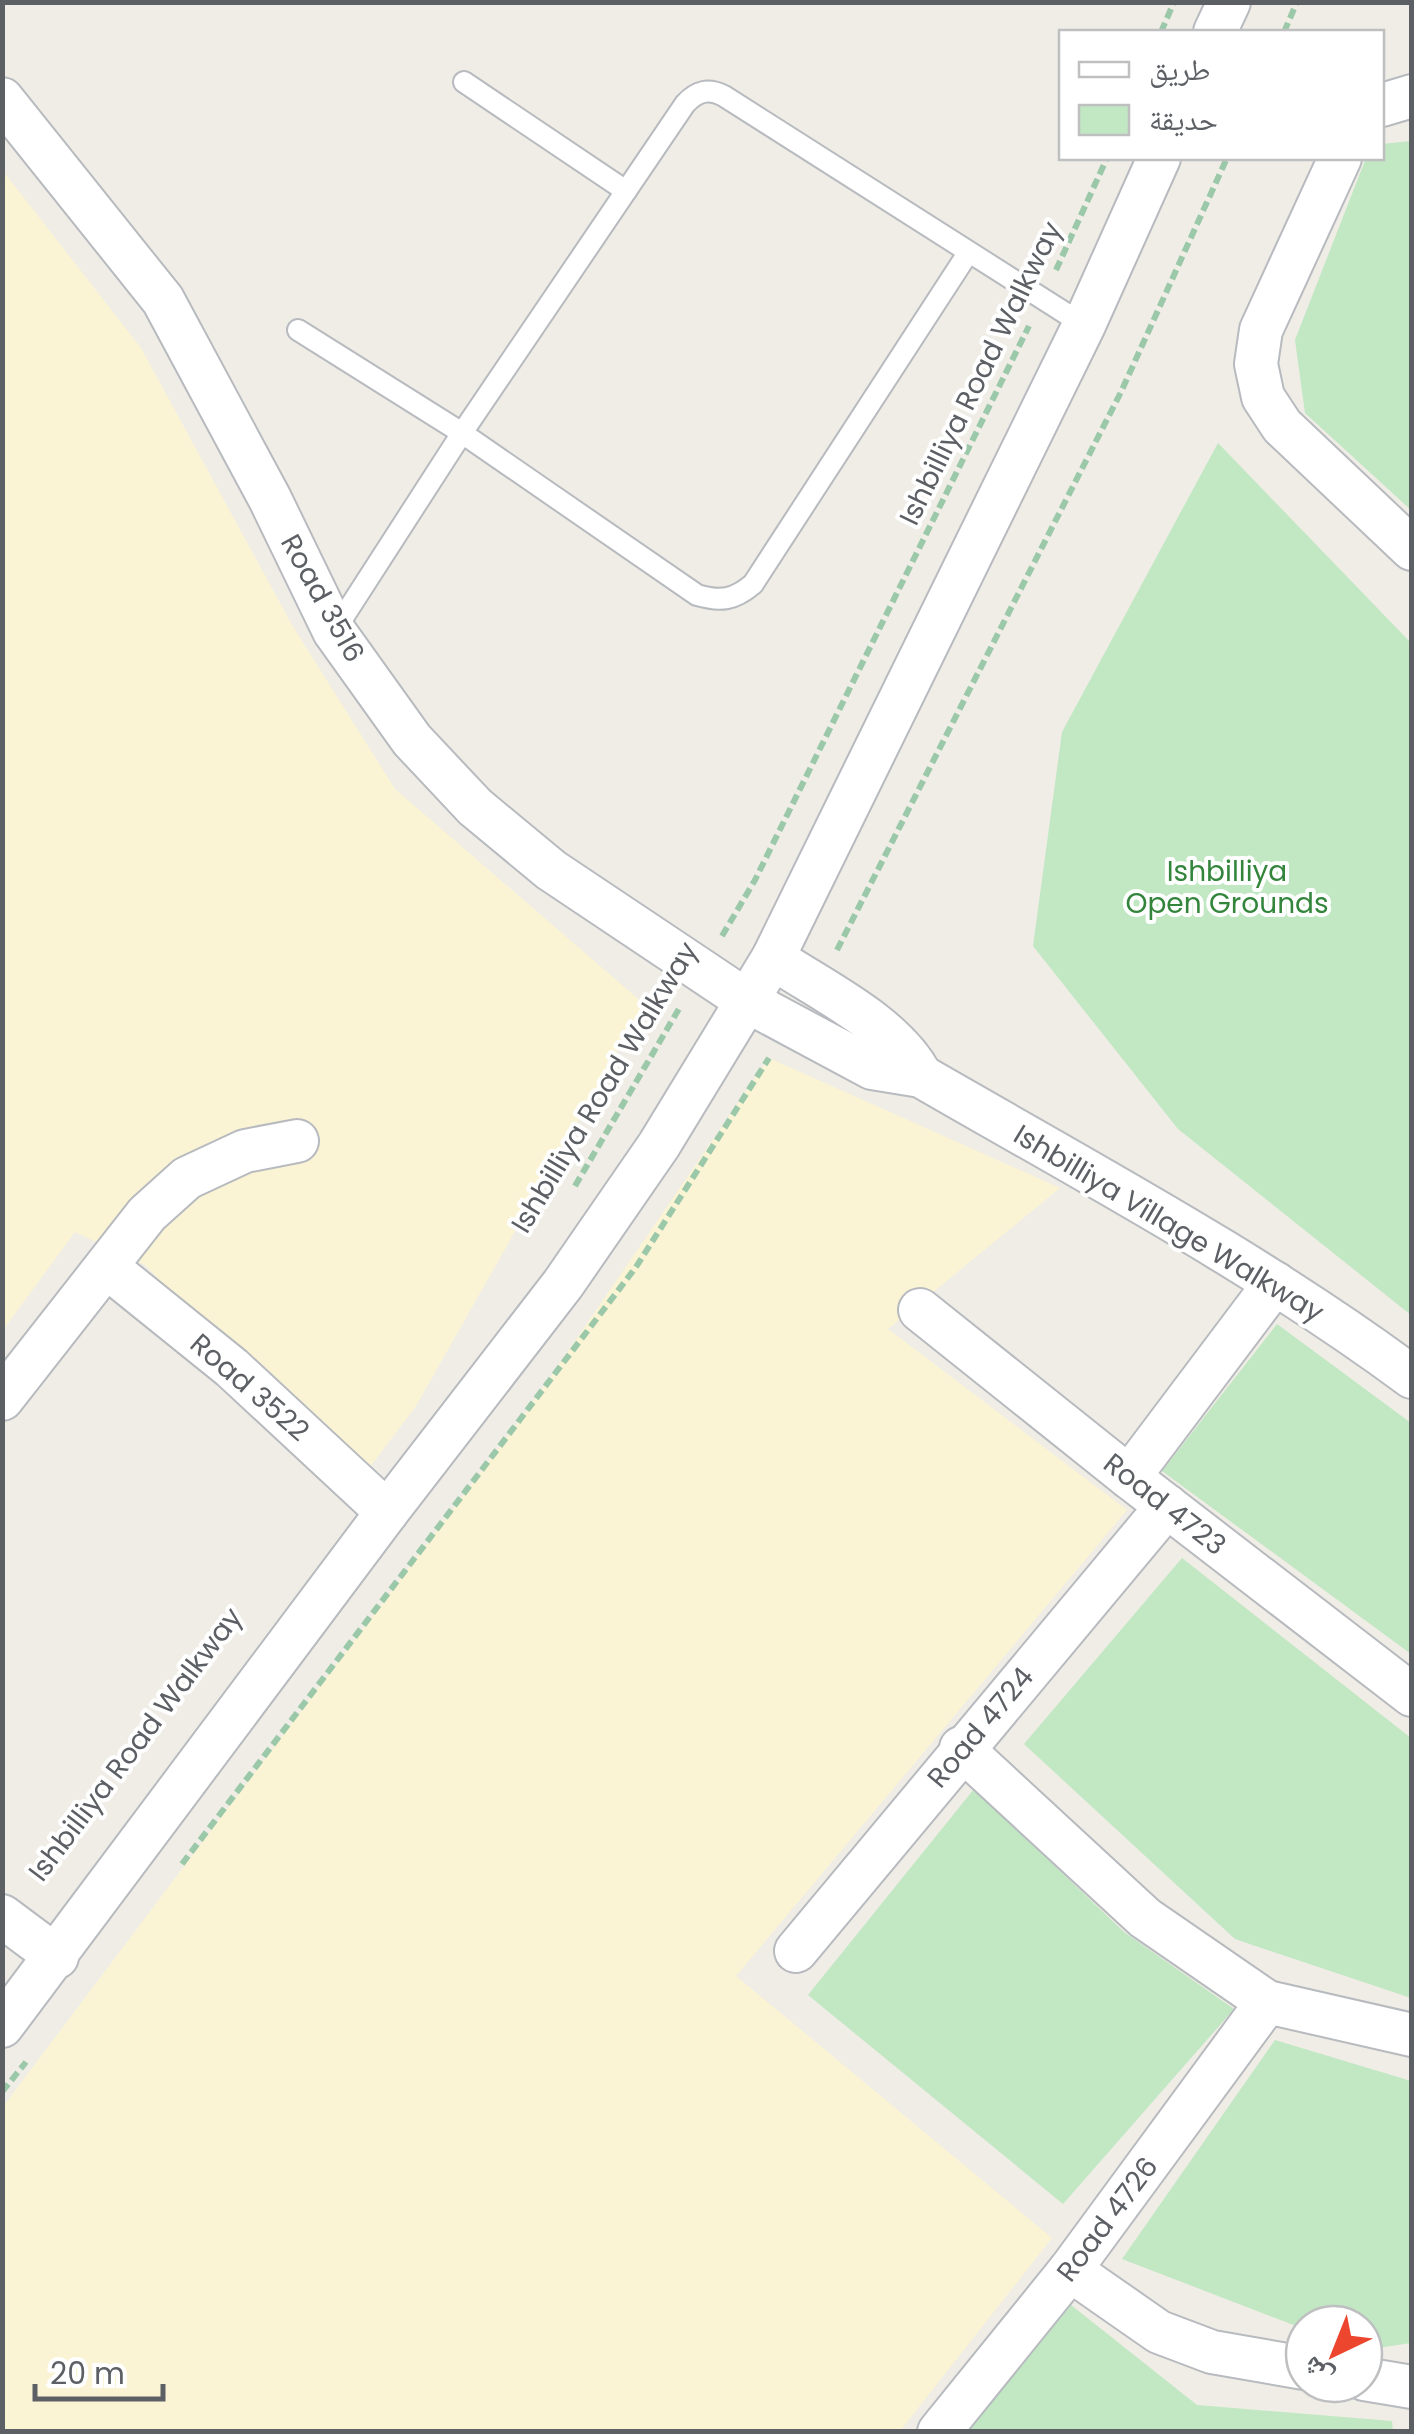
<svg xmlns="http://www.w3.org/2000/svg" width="1414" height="2434" viewBox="0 0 1414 2434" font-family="Poppins,'Noto Naskh Arabic',sans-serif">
<rect width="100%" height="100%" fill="#efede5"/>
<g fill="#c1e7c3">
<path d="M1411,141H1412L1411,510L1305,413L1295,340L1366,158H1382V144Z"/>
<path d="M1218,443L1411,643V1315L1178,1129L1033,946L1062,732Z"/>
<path d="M1277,1324L1411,1423V1654L1162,1471Z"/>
<path d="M1182,1558L1411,1738V1998L1235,1939L1024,1744Z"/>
<path d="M974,1789L1124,1932L1234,2009L1063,2204L808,1995Z"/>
<path d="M1275,2040L1411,2081V2343L1364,2350V2324H1304V2329L1122,2259Z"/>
<path d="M1071,2305L1197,2405L1392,2421L1393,2431H968Z"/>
</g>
<g fill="#fbf4d4">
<path d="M3,171L141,348L292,625L395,789L644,1004L416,1406L357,1484L145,1265L75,1232L3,1330Z"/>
<path d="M769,1058L1060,1188L888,1329L1127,1510L736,1976L1052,2238L900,2431H3L2,2108L527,1411Z"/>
</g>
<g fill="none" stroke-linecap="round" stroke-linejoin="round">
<g stroke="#b7babf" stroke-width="24">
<g id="lane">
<path d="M464,82L626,191"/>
<path d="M298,330L462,433L697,595C721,602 734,600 753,584L968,253"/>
<path d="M335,630L462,433L685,104C697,91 708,88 724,96L1084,325"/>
</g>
</g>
<g stroke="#b7babf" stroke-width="46">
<g id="street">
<path d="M1215,32L1229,2"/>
<path d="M2,99L163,300L270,499L334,631L412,740L475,807L551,870L747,1001L872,1068L921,1076C1087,1172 1258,1263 1412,1377"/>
<path d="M1382,105L1412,96"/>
<path d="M1340,158L1261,330L1256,364L1263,397L1282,426L1412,549"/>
<path d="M773,958C821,990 895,1025 921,1076"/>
<path d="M108,1268L232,1368L387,1512"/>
<path d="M920,1310L1129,1477L1412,1695"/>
<path d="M2,1399L147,1214L187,1178L245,1151L297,1141"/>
<path d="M1129,1477L1275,1283"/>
<path d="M961,1748L1145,1918L1267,2002L1412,2035"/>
<path d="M2,1916L57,1957"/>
<path d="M796,1951L1167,1506"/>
<path d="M2,2026L387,1512L563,1284L659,1145L773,958L1084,325L1159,158"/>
<path d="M1070,2270L1159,2332L1212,2352L1304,2368"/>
<path d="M1364,2379L1412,2387"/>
<path d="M939,2432L1070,2270L1267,2002"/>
</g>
</g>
<g stroke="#9ac8a9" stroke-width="6" stroke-dasharray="10 5" stroke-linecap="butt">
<path d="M1161,32L1174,2"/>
<path d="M1284,32L1297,2"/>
<path d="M1056,270L1107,158"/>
<path d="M722,936L755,880L1029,326"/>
<path d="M837,950L1121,392L1227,158"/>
<path d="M575,1186L680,1007"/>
<path d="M182,1864L636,1267L769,1058"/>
<path d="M2,2092L26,2062"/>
</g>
<use href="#lane" stroke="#fff" stroke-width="20"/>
<use href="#street" stroke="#fff" stroke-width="42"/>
</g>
<g text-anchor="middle" stroke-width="8" stroke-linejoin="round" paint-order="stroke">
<g font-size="28" fill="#5c6065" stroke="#fff">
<text transform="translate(980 373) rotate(-64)" y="10">Ishbilliya Road Walkway</text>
<text transform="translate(323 598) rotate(61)" y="10">Road 3516</text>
<text transform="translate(604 1087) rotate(-59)" y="10">Ishbilliya Road Walkway</text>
<text transform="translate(1169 1223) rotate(31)" y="10">Ishbilliya Village Walkway</text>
<text transform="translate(250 1387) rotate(41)" y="10">Road 3522</text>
<text transform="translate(1165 1504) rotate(38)" y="10">Road 4723</text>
<text transform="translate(980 1727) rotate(-50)" y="10">Road 4724</text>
<text transform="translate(135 1744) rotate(-53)" y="10">Ishbilliya Road Walkway</text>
<text transform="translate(1107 2219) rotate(-53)" y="10">Road 4726</text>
</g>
<g font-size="28" fill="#33853c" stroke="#fff">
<text x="1227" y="881">Ishbilliya<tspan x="1227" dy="32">Open Grounds</tspan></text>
</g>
</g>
<rect width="1414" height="2434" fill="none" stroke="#5c6065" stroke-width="10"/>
<rect x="1059" y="30" width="325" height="130" fill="#ffffff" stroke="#bebfc1" stroke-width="2.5"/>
<rect x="1079" y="62" width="50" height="15" fill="#ffffff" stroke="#bebfc1" stroke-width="2.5"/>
<text x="1149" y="80" font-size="30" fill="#5c6065">طريق</text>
<rect x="1079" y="105" width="50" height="30" fill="#c1e7c3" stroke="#bebfc1" stroke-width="2.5"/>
<text x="1149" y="130" font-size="30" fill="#5c6065">حديقة</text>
<g transform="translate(1334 2354) rotate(223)"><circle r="48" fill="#ffffff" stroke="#bebfc1" stroke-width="2.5"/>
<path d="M0-8L18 38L0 25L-18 38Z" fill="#ec472e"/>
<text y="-15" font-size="28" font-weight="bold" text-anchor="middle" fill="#5c6065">ش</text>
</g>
<path d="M35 2384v15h128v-15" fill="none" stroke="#5c6065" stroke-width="5"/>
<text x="50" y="2384" font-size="30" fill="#5c6065" stroke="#ffffff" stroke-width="8" paint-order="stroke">20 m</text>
</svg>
